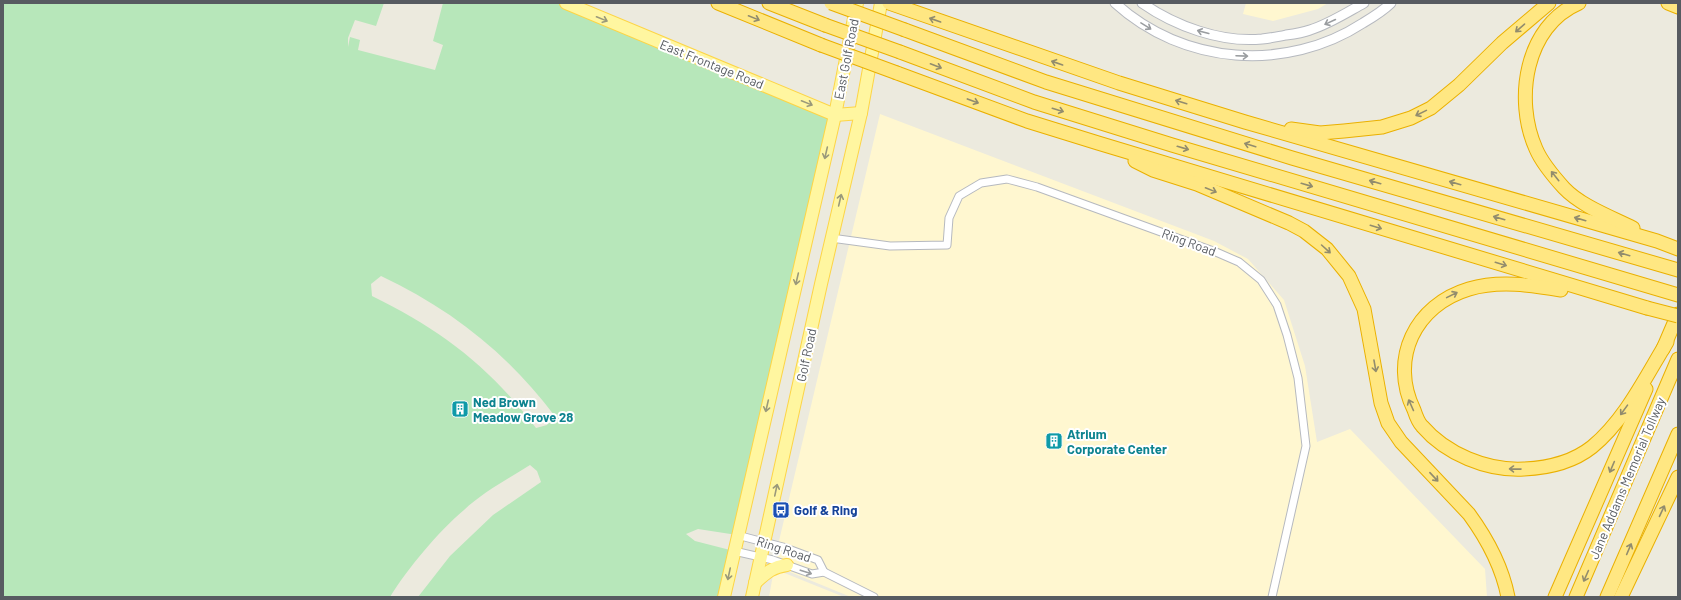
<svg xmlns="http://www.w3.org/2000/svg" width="1681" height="600" viewBox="0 0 1681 600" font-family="Barlow,sans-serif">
<rect width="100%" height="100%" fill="#eceade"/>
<g fill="#fff7d0">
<path d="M1246,3H1328L1318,9L1273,21L1243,14Z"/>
<path d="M880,114L1214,241L1248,259L1284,300L1305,366L1317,442L1350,429L1485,569L1487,597H851L785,570H777L844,597H769L779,541Z"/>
</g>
<path fill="#b7e7ba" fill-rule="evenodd" d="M3,3H384L376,26L355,20L348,38V47L350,37L360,40L358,50L435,70L443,45L433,41L443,3H565L835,115L737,535L698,529L686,534L695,541L734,551L724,597H418L450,556L493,515L541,482L537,471L530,465C508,479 483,492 464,510C438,532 408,568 390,597H3ZM381,276C451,309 507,353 554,415L547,425L536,428C489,366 441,330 372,296L371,284Z"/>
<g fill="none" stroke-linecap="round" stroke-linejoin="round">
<g stroke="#b6b9bf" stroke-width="9">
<g id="minor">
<path d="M831,238L890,246L947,245L949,218L959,196L981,183L1007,179L1037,187L1216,252L1239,262L1261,280L1277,305L1287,335L1298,378L1306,446L1272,597"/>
<path d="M737,535L783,547L818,560L824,572"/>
<path d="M734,551L773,560L812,574L824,572L874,597"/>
</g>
</g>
<g stroke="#b6b9bf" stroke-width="11">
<g id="tertiary">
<path d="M1115,3C1183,65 1286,73 1363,23C1373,17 1383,11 1391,3"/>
<path d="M1142,3C1175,26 1221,43 1262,39C1270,38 1278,37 1286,35C1294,34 1302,33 1310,30C1329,24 1346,13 1364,3"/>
</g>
</g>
<g stroke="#fdd546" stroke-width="14">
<g id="primary">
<path d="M566,3L835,115L861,113"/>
<path d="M755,583C766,573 772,567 787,565"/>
<path d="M724,597L835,115L857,3"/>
<path d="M752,597L821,284L861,113L881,3"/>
</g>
</g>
<g stroke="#eab000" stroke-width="15">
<g id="motorway">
<path d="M718,3L821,45"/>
<path d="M769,3L825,25"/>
<path d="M889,3L1119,83L1245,122L1657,241L1678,249"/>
<path d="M1579,3C1525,26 1514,100 1536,149C1542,163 1554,177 1564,188C1581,206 1611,217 1633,228"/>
<path d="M1668,3L1678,7"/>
<path d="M905,30L1046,82L1292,158L1678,270"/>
<path d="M900,52L1034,102L1172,145L1678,295"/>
<path d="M897,73L1027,121L1098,143L1647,308"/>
<path d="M1291,129L1320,133L1344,131L1382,127L1411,118L1431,108L1459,85L1502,43L1549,3"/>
<path d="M1135,161L1153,170L1197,184L1289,223L1304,231L1327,249L1349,276L1364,309L1381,403L1388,423L1401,442L1469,514C1488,540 1502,566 1508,597"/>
<path d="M1561,290C1531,285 1499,280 1469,289C1415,305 1389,359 1414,410C1416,416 1418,422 1422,426C1446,454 1487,471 1524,469C1547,468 1573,462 1592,447C1625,420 1645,378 1667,342"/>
<path d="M1663,349L1678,314"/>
<path d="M1555,597L1646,389"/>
<path d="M1576,597L1678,359"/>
<path d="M1607,597L1678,434"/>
<path d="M1621,597L1678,477"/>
</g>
</g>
<use href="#minor" stroke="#fff" stroke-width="7"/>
<use href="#tertiary" stroke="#fff" stroke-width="9"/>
<use href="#primary" stroke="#fff6a0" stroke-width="12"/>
<use href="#motorway" stroke="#ffe782" stroke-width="13"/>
<g stroke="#eab000" stroke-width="15" stroke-linecap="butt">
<g id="motorway-bridge">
<path d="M831,3L905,30"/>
<path d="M825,25L900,52"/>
<path d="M821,45L897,73"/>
<path d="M1647,308L1678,316"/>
</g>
</g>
<use href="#motorway-bridge" stroke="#ffe782" stroke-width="13"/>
</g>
<defs><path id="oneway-shaft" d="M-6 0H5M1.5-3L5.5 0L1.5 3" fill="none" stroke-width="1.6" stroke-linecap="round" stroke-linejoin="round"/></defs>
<g stroke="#928c6d">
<use href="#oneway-shaft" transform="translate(754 18) rotate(22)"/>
<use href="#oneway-shaft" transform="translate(935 20) rotate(-161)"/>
<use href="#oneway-shaft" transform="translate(1520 28) rotate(139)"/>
<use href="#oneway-shaft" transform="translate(1057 63) rotate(-161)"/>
<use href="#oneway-shaft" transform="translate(936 66) rotate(21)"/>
<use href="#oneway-shaft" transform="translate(973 101) rotate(20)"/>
<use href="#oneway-shaft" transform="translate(1181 102) rotate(-163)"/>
<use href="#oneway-shaft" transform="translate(1058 110) rotate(17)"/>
<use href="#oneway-shaft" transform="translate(1421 113) rotate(154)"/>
<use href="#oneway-shaft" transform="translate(1250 145) rotate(-163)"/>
<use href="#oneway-shaft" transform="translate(1183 148) rotate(16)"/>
<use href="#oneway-shaft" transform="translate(1555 176) rotate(-129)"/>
<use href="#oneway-shaft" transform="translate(1375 182) rotate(-164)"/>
<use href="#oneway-shaft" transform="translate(1455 183) rotate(-164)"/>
<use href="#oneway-shaft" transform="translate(1307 185) rotate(16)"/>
<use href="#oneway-shaft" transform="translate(1211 190) rotate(22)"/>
<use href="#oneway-shaft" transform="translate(1499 218) rotate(-164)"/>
<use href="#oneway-shaft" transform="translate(1580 219) rotate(-164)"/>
<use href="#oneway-shaft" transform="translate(1376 227) rotate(17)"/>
<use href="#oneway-shaft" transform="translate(1326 249) rotate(42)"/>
<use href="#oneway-shaft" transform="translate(1624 254) rotate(-164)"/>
<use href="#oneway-shaft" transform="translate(1501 264) rotate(17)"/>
<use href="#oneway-shaft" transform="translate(1452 295) rotate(-26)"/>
<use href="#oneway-shaft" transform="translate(1375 366) rotate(80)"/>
<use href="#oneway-shaft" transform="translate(1411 405) rotate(-114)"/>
<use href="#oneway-shaft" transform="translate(1624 410) rotate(126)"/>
<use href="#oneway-shaft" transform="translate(1612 467) rotate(113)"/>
<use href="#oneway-shaft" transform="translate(1515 469) rotate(-179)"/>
<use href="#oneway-shaft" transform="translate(1434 477) rotate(47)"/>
<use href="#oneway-shaft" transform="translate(1662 511) rotate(-65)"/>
<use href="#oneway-shaft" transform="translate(1629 549) rotate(-67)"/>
<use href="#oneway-shaft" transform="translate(1586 576) rotate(114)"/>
</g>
<g stroke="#9a997a">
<use href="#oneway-shaft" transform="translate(602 19) rotate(22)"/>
<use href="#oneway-shaft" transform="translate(807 103) rotate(22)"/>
<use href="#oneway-shaft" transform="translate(826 153) rotate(103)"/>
<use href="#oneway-shaft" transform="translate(840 200) rotate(-77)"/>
<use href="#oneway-shaft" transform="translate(797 279) rotate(103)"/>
<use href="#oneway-shaft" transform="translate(767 406) rotate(103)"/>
<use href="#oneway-shaft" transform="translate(776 490) rotate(-78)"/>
<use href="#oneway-shaft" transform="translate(729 574) rotate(102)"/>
</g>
<g stroke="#9a9da0">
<use href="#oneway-shaft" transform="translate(1330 22) rotate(155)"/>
<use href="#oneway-shaft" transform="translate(1146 26) rotate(32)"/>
<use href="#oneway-shaft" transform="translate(1203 32) rotate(-165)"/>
<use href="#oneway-shaft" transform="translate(1242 56) rotate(2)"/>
<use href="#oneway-shaft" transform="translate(806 572) rotate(18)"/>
</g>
<defs>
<g id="building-square" transform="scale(0.9)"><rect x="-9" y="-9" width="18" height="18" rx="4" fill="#0f9aa8" stroke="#fff"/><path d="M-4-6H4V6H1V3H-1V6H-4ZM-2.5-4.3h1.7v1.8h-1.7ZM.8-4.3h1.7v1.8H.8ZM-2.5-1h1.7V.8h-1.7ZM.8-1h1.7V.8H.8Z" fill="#fff"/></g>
<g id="bus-square" transform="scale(0.9)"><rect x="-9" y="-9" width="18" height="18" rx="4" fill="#1a4fb4" stroke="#fff"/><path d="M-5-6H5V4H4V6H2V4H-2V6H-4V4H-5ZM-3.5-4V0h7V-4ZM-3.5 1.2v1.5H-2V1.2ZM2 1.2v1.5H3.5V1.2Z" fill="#fff"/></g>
</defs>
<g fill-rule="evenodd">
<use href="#building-square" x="460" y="409"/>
<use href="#building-square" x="1054" y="441"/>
<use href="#bus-square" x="781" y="510"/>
</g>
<g text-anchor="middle" stroke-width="4" stroke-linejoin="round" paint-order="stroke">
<g font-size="13" fill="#575b61" stroke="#fff">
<text transform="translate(846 59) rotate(-79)" y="5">East Golf Road</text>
<text transform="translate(712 64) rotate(22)" y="5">East Frontage Road</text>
<text transform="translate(1189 242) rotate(20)" y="5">Ring Road</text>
<text transform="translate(806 355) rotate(-78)" y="5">Golf Road</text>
<text transform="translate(1627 478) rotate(-67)" y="5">Jane Addams Memorial Tollway</text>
<text transform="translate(784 549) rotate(18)" y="5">Ring Road</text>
</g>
<g font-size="13" font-weight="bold" fill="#0d838f" stroke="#fff" text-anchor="start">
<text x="473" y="407">Ned Brown<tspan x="473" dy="15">Meadow Grove 28</tspan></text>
<text x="1067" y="439">Atrium<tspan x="1067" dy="15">Corporate Center</tspan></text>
</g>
<g font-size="13" font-weight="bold" fill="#164399" stroke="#fff" text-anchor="start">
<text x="794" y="515">Golf &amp; Ring</text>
</g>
</g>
<rect width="1681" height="600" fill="none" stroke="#575b61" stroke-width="8"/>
</svg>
